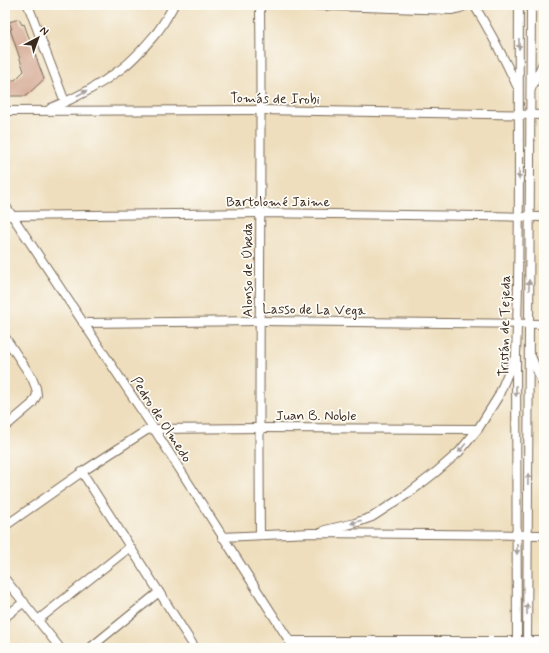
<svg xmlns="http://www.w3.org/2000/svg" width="549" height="653" viewBox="0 0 549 653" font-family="Mynerve,sans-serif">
<rect width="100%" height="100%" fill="#fdfcf7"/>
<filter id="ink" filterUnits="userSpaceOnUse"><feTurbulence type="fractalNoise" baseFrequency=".025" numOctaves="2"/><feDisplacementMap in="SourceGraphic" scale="8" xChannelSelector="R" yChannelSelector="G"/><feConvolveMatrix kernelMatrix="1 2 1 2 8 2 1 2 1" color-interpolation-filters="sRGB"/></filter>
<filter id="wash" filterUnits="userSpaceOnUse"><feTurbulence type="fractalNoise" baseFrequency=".012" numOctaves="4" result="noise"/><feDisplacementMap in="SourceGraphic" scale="16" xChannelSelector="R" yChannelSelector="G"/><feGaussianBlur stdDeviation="0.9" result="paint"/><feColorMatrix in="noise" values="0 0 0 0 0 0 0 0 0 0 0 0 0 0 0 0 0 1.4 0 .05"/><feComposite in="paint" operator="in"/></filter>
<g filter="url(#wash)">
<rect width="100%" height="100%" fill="#eedebd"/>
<g id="blocks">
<path fill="#d09f87" d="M19,19L22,25L24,24L44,79L26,96H5V80H15L24,71L10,29H12L9,22Z"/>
</g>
</g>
<g filter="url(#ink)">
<use href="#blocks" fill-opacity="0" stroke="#7a6956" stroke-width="1"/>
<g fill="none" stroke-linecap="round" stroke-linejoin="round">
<g stroke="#7a6956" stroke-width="10">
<g id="minor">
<path d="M5,5H6"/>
<path d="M28,5L65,102"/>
<path d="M260,5C262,182 258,358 260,535"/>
<path d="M304,5L451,10L460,8L467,5"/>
<path d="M474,5C490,31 504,58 517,86"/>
<path d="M531,89L544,61"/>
<path d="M51,108C76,98 100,85 121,69C135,59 147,44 158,31C164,23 169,14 174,5"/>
<path d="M5,111L261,110L544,115"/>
<path d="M5,205L154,429L294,648"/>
<path d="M5,216L260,213L544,217"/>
<path d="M83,323L260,321L544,324"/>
<path d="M5,337L32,378L36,388L37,395L32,404L5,427"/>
<path d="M531,356L544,387"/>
<path d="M82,472L195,648"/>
<path d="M5,526L82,472L147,430L154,429L259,428L478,429"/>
<path d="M325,530L355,523L372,517L409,493L436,472L459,452L478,429L498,397L514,359"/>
<path d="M222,537L311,533L544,535"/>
<path d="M5,579L60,648"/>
<path d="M5,617L24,602"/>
<path d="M38,620L130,547"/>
<path d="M289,641H544"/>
<path d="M90,648L159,592"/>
<path d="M517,648L516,354C521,238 518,121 519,5"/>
<path d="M527,648L531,5"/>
</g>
</g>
<use href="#minor" stroke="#fff" stroke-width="8"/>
</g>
<defs><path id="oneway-solid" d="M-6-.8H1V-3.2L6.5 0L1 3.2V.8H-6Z"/></defs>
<g fill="#a79f9a">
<use href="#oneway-solid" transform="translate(519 44) rotate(90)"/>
<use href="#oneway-solid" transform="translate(82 93) rotate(-28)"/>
<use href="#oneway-solid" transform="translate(519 174) rotate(90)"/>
<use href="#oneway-solid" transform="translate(529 285) rotate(-89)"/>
<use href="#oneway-solid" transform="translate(516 391) rotate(90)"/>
<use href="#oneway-solid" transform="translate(462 448) rotate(130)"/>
<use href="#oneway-solid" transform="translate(528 479) rotate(-89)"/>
<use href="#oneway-solid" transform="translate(356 522) rotate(163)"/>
<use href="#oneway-solid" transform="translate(517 549) rotate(90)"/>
<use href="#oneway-solid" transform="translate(527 609) rotate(-90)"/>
</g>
</g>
<g text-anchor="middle" stroke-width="3.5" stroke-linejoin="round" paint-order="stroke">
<g font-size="14" fill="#3b2a1e" stroke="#fdfcf7">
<text transform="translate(275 98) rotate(1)" y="5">Tomás de Irobi</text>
<text x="278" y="206">Bartolomé Jaime</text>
<text transform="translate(247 270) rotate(-90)" y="5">Alonso de Úbeda</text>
<text transform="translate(314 309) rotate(1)" y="5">Lasso de La Vega</text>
<text transform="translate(504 326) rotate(-89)" y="5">Tristán de Tejeda</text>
<text x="316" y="420">Juan B. Noble</text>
<text transform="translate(162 419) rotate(57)" y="5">Pedro de Olmedo</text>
</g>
</g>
<rect width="549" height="653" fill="none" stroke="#fdfcf7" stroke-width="20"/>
<g transform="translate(38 38) rotate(41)" stroke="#fdfcf7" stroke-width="3" paint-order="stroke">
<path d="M0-3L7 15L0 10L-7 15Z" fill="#3b2a1e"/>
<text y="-6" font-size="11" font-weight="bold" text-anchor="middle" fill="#3b2a1e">N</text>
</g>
</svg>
